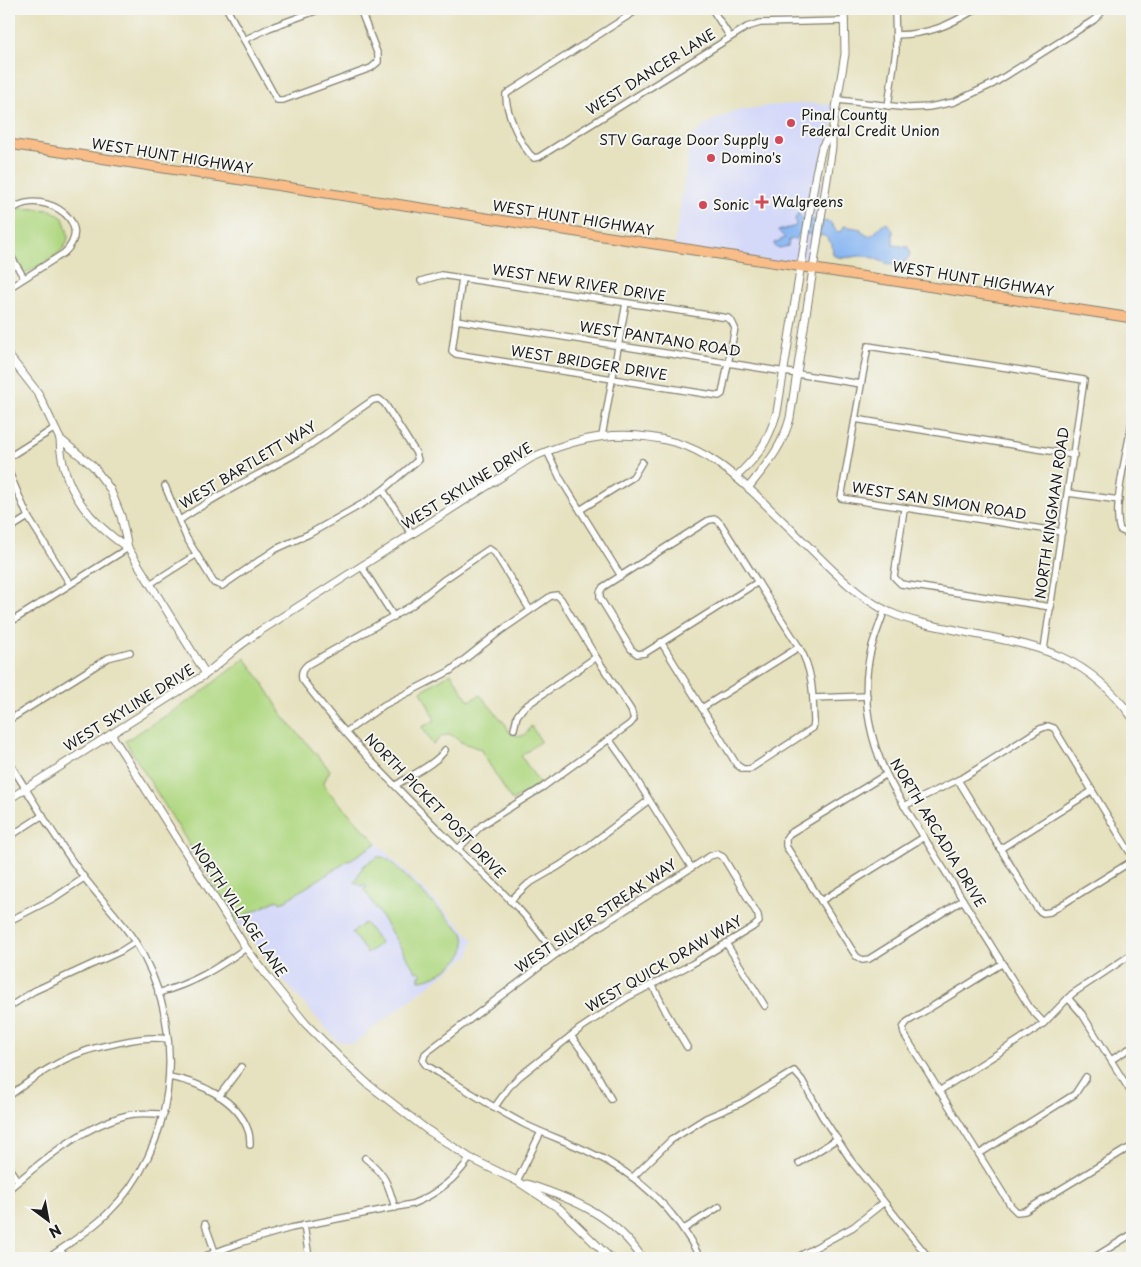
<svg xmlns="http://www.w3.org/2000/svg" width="1141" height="1267" viewBox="0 0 1141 1267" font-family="'Playpen Sans',sans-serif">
<rect width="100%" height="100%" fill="#f6f6f2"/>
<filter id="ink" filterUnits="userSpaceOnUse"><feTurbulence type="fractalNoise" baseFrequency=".02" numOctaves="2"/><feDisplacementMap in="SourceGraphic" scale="10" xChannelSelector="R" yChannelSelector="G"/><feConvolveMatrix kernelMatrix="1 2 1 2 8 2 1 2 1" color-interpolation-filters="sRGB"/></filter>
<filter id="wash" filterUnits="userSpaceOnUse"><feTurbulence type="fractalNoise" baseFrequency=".0096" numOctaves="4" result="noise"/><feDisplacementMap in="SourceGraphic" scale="20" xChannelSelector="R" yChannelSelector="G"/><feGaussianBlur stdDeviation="1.12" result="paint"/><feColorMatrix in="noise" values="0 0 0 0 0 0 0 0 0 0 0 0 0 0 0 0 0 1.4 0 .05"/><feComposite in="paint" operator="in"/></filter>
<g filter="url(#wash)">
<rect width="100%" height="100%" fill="#e6e1be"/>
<g fill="#d4d8f9">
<path d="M807,103L837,105L825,157L809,267L674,247L689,151L694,135L707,124L734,111L767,106Z"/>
<path d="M377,843L473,939L470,954L353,1044L337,1041L277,973L236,920L277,900L281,903Z"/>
</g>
<g fill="#b0d882" stroke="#667a4f">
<path d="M21,208L51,210L63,218C65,224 68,231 68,237C67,254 37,267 24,274L9,246V217Z"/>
<path d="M245,658L261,680L284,717L330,770L323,784L329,792L377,843L281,903L277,900L236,920L125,741L194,698Z"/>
<path d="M451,673L469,701L480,695L506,725L509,732L514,735L522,736L527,733L531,726L541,741L521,756L540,784L512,801L480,749L461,742L450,734L441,737L433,745L422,727L435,720L421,691Z"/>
<path d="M377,857H382L389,860L463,933C465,940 466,947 463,953C456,965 433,980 419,980V976L422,974L419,971L416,972L364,889L367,887L365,884L362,886L355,882L363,866Z"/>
<path d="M364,923L366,924L380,942L379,945L367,953L352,933Z"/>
</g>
<path fill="#87b6f2" stroke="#526987" d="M798,213L802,219L830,222L837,232L842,231L844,226L861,229L862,232L868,236C879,234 877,224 887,223L893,231V245L908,247L910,254C900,278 878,256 865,256C853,255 845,261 833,255L832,244L825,236L800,233L796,239L789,240L788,246L780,248L775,247L774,243L785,238L778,231L796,226L795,219Z"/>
</g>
<g filter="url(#ink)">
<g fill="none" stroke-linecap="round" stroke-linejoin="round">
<g stroke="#817e6d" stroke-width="8">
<g id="minor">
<path d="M227,9L277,100H283L371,68L378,62V55L360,9"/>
<path d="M639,9L506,94C505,110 521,148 534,158L539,157L747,27L760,23L845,21"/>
<path d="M712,9L730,37"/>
<path d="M896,35C930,34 948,26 976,9"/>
<path d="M244,40L269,28L321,9"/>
<path d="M838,100L909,108L929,107L954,102L993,84L1094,20L1101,13L1100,9"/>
<path d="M888,106L896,50L895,9"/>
<path d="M9,213C33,184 100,219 64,253L9,288"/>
<path d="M9,253L24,278"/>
<path d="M421,281L441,275L728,318L732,322L735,328L722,394L719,396L456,354L452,351L462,278"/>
<path d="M456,320L861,384"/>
<path d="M855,419L1074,455"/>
<path d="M1132,422C1128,447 1112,508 1120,530L1132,535"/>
<path d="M602,436L626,303"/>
<path d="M547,451L560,478L621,576"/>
<path d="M9,457L55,428"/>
<path d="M9,472L28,517L70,584"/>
<path d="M165,486L186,537L214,583L222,586L276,549L309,534L364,503L383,490L418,460L416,453L385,404L379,399L373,400C347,417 324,437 297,453C257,476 218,494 180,520"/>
<path d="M383,490L412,535"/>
<path d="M1068,493L1119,500"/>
<path d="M904,509L894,577L901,584L1051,607"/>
<path d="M580,510L633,477L642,462"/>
<path d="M9,529L28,517"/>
<path d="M362,567L394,617"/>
<path d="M150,584L197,554"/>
<path d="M885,609C881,621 876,633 872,646C858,698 871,752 899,797L1030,1008L1044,1023"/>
<path d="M530,610L495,553L489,549L445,579L411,606L307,665C302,670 301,672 302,679C349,742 408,799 463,854C496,886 530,916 555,955"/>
<path d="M9,623L128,548"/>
<path d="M661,642L737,765L743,769H750L813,728L814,722C813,695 813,670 799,647L721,524L716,519L709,520L603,587L600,592V598L631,649L637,654L645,653L758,582"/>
<path d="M1044,649L1084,380L868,346L841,498L1062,532"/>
<path d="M813,698L867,696"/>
<path d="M702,708L799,647"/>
<path d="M9,720L108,658L130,652"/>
<path d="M514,729L517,716L523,708L596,657"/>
<path d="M346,732L384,705L450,671L499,632L551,596L557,595L561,599L596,657L631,710L634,719L630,724L543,787L482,825L458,849"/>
<path d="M609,739L628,766L691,867"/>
<path d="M9,762C33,800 56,840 83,876C104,904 128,926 144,957C187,1039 175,1148 108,1213C90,1231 68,1244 48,1258"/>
<path d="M885,775L789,834L786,839V846L856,956L862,960L869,959L963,900"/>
<path d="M958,780L1038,910L1043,913L1050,912L1132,861"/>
<path d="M396,785C411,775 436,764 445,750"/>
<path d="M904,806L966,776L1040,729L1048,726L1054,728L1132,856"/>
<path d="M9,837L43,815"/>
<path d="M1000,849L1092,791"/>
<path d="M510,901L528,884L559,866L590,845L649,800"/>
<path d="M821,901L924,837"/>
<path d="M9,921L54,898L84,878"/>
<path d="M726,943L765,1006"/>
<path d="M1003,963L907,1022L903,1028L904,1034L1011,1206L1017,1212L1025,1211L1125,1150L1132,1147"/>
<path d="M652,984L666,1012L687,1047"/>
<path d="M158,993C194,983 216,969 246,948"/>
<path d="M1068,998L1082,1014L1132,1094"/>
<path d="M9,1007L34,991L121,951L135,942"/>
<path d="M571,1036L589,1060L611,1099"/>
<path d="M1111,1060L1132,1047"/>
<path d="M169,1077C199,1082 237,1099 248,1130C250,1135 250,1140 250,1145"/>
<path d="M939,1091L1036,1029L1044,1023L1072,994L1132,954"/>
<path d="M9,1096C32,1079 56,1061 83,1052C93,1048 103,1046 113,1044C131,1040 149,1036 167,1039"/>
<path d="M219,1096L241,1067"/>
<path d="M494,1108L509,1087L520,1076L581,1028L628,997L692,964L753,927L759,922L758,915L723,857L717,854L710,856L555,955L431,1049L425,1054L423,1061L426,1065C459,1085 490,1106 524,1124C544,1134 566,1141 587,1151C636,1173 676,1209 700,1258"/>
<path d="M979,1154L1075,1094L1086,1077"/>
<path d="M365,1158C385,1174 388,1183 395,1208"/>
<path d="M799,1163L837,1139"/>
<path d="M9,1168L18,1181"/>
<path d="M633,1177L671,1140L706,1118L741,1103L794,1071L802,1080L822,1116L852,1162L929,1258"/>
<path d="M517,1181L541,1132"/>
<path d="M9,1189C43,1160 88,1122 133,1114C143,1113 153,1114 164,1114"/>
<path d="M205,1224L215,1252"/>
<path d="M304,1225L309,1258"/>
<path d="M684,1229L719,1207"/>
<path d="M60,1250L66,1258"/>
<path d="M200,1258L243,1242L291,1228L412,1204C437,1194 455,1180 470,1158"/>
<path d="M796,1258L853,1227L883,1203"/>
<path d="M1093,1258L1132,1234"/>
</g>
</g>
<g stroke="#817e6d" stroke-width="9">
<g id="tertiary">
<path d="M9,356L38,393L60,439L93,466L110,489L121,516L128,548L206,674"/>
<path d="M60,439C61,488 89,522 128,548"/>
<path d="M736,477C759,455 768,442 777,412L816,173L822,147L831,132"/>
<path d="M748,488C767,464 782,448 790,418L832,147V132L845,54L844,9"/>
<path d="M111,734L246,948L268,977L306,1024L342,1060L369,1085L426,1129L470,1158L517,1181L560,1209L610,1258"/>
<path d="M9,799L206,674L238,647L260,631L531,458C580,436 624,428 677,443C708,452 733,474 756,495C774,513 792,530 810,548C834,572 858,597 889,612C909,621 930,625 951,629C1029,646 1081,647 1132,717"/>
<path d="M527,1184C573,1199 614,1215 642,1258"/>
</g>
</g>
<g stroke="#817e6d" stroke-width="11">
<path id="primary" d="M9,144L1132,318"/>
</g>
<use href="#minor" stroke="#fff" stroke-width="5.5"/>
<use href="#tertiary" stroke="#fff" stroke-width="7"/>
<use href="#primary" stroke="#f8bd89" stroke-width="9"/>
</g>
</g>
<g fill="#d1495b" stroke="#f6f6f2" stroke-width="2">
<circle cx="791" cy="123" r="5"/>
<circle cx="779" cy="140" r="5"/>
<circle cx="711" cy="158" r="5"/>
<path d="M759.5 194.5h5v5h5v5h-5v5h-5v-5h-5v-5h5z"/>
<circle cx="703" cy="205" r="5"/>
</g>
<g text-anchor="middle" stroke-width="4" stroke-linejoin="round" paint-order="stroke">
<g font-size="14" fill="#1c1c1c" stroke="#f6f6f2">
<text transform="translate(651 72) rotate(-32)" y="5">WEST DANCER LANE</text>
<text transform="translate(172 156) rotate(9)" y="5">WEST HUNT HIGHWAY</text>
<text transform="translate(573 218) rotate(9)" y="5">WEST HUNT HIGHWAY</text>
<text transform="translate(973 279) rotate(9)" y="5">WEST HUNT HIGHWAY</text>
<text transform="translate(579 283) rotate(9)" y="5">WEST NEW RIVER DRIVE</text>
<text transform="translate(660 339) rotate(9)" y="5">WEST PANTANO ROAD</text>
<text transform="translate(589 363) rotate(9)" y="5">WEST BRIDGER DRIVE</text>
<text transform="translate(248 465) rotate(-31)" y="5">WEST BARTLETT WAY</text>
<text transform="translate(467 486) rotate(-32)" y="5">WEST SKYLINE DRIVE</text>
<text transform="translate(939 501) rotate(9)" y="5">WEST SAN SIMON ROAD</text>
<text transform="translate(1052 513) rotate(-82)" y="5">NORTH KINGMAN ROAD</text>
<text transform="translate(129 708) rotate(-32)" y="5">WEST SKYLINE DRIVE</text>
<text transform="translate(435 806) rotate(46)" y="5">NORTH PICKET POST DRIVE</text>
<text transform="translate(938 833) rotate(59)" y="5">NORTH ARCADIA DRIVE</text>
<text transform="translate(239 910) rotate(56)" y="5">NORTH VILLAGE LANE</text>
<text transform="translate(596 916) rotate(-34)" y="5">WEST SILVER STREAK WAY</text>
<text transform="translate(664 964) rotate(-30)" y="5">WEST QUICK DRAW WAY</text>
</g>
<g font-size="14" fill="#1c1c1c" stroke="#f6f6f2" text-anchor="start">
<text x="801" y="120">Pinal County<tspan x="801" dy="16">Federal Credit Union</tspan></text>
<text x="769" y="145" text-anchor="end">STV Garage Door Supply</text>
<text x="721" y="163">Domino's</text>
<text x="772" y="207">Walgreens</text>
<text x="713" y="210">Sonic</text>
</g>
</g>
<rect width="1141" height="1267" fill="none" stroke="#f6f6f2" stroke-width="30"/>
<g transform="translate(48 1220) rotate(148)" stroke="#f6f6f2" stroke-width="4" paint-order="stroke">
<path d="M0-4L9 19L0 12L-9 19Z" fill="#1c1c1c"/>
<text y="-8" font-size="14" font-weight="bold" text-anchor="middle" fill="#1c1c1c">N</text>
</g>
</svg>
